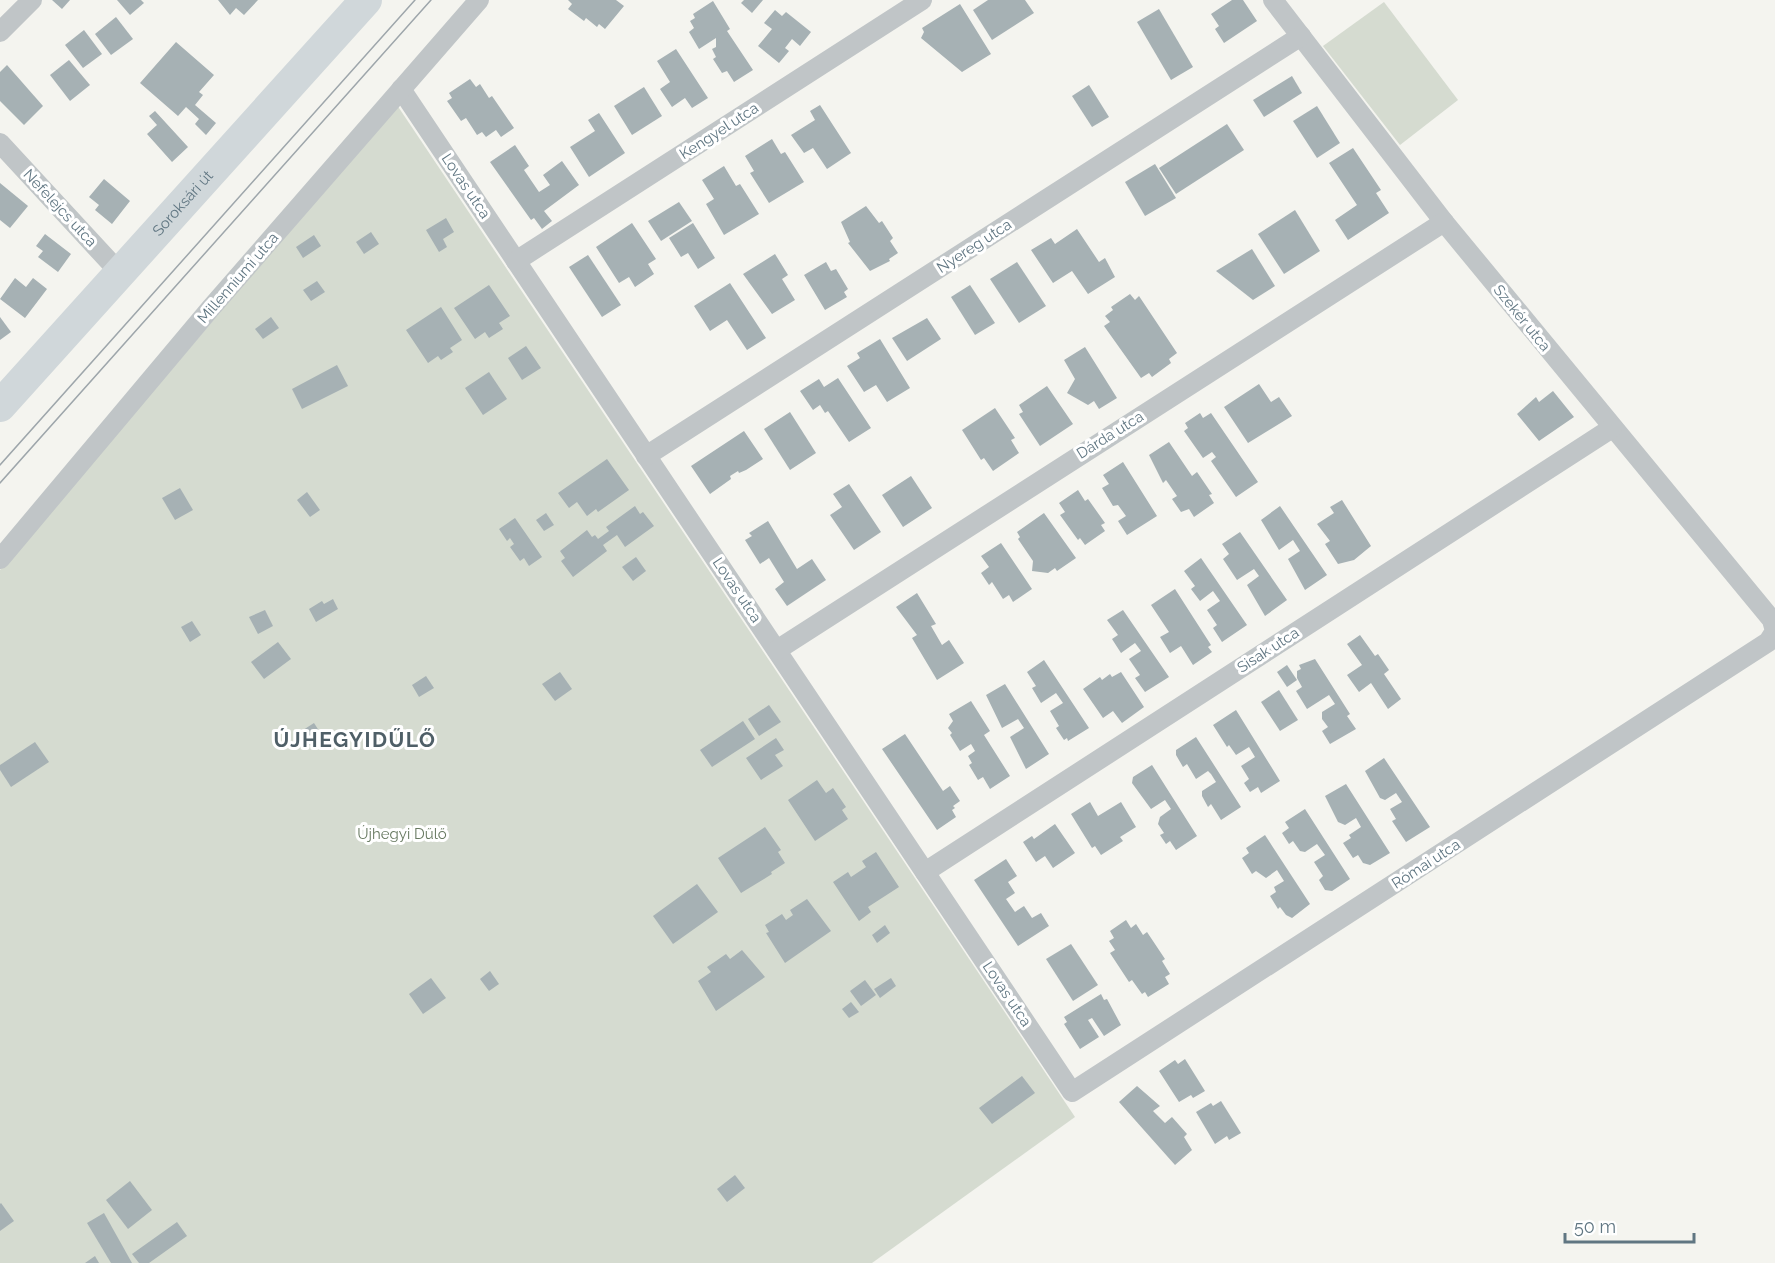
<svg xmlns="http://www.w3.org/2000/svg" width="1775" height="1263" viewBox="0 0 1775 1263" font-family="Raleway,sans-serif">
<rect width="100%" height="100%" fill="#f4f4ef"/>
<g fill="#d5dbd0">
<path d="M1384,2L1458,100L1400,145L1323,46Z"/>
<path d="M397,105L1075,1117L872,1263H0V570Z"/>
</g>
<g fill="#a6b1b4">
<path d="M52,0H70L62,9Z"/>
<path d="M117,0H141L144,3L130,15Z"/>
<path d="M218,0H258L244,15L236,8L230,15Z"/>
<path d="M568,0H616L624,6L605,29L599,24L597,27L586,18L584,21L568,9L572,4Z"/>
<path d="M744,0H763L752,13L741,3Z"/>
<path d="M988,0H1025L1034,13L992,40L973,10Z"/>
<path d="M1232,0H1243L1257,21L1224,43L1215,29L1219,26L1211,14Z"/>
<path d="M713,1L730,29L727,31L753,70L734,82L727,71L722,73L713,59L716,57L712,49L716,47V38L699,49L689,32L694,28L690,21L695,18L693,14Z"/>
<path d="M960,4L991,54L962,72L921,38L924,32L922,28Z"/>
<path d="M1159,9L1193,67L1171,80L1137,22Z"/>
<path d="M775,10L782,16L786,12L811,32L800,46L792,39L785,48L789,51L779,63L758,46L772,29L764,23Z"/>
<path d="M116,17L133,39L111,55L95,34Z"/>
<path d="M84,30L102,54L83,68L65,45Z"/>
<path d="M176,42L214,75L199,92L203,95L195,105L216,123L206,135L195,124L199,119L186,107L178,116L140,83Z"/>
<path d="M676,49L708,98L692,108L685,98L672,107L660,89L670,82L657,61Z"/>
<path d="M69,60L90,85L70,101L50,75Z"/>
<path d="M7,65L43,106L24,125L0,101V72Z"/>
<path d="M1292,76L1302,93L1264,117L1253,100Z"/>
<path d="M470,79L476,87L480,84L489,98L492,96L514,128L501,137L496,130L486,137L482,132L477,135L466,118L461,121L447,101L452,98L449,93Z"/>
<path d="M1089,85L1109,117L1092,127L1072,96Z"/>
<path d="M644,87L662,116L632,135L614,106Z"/>
<path d="M820,105L851,153L827,169L813,148L804,153L791,135L815,120L810,111Z"/>
<path d="M1317,106L1340,143L1317,158L1293,121Z"/>
<path d="M155,111L188,147L172,162L147,134L157,125L149,116Z"/>
<path d="M599,113L625,153L589,177L570,147L595,131L588,120Z"/>
<path d="M1227,124L1244,150L1176,194L1159,168Z"/>
<path d="M772,139L781,154L785,152L804,182L769,203L750,173L754,171L745,156Z"/>
<path d="M515,145L529,166L524,170L539,192L550,185L543,175L562,161L579,185L544,211L552,221L542,229L534,218L531,220L490,162Z"/>
<path d="M1353,148L1381,190L1376,193L1389,213L1348,240L1335,220L1357,205L1329,163Z"/>
<path d="M1155,164L1176,198L1145,216L1125,182Z"/>
<path d="M724,166L736,186L740,184L759,214L724,235L706,204L714,199L702,180Z"/>
<path d="M104,179L130,201L112,224L95,210L99,205L89,197Z"/>
<path d="M0,183L28,206L10,228L0,220Z"/>
<path d="M679,202L692,221L661,241L648,221Z"/>
<path d="M866,206L879,223L882,221L893,238L890,241L898,253L889,259L890,261L870,271L848,243L850,242L841,222Z"/>
<path d="M1295,210L1320,251L1284,274L1258,234Z"/>
<path d="M446,218L454,232L443,239L447,247L439,252L426,230Z"/>
<path d="M632,223L656,259L648,264L654,274L635,287L629,277L619,283L596,247Z"/>
<path d="M693,223L715,258L698,269L688,253L681,257L669,238Z"/>
<path d="M1077,229L1099,262L1105,258L1115,277L1088,294L1072,271L1053,283L1031,250L1051,238L1055,244Z"/>
<path d="M371,232L379,244L364,254L356,242Z"/>
<path d="M45,234L71,254L58,272L38,257L43,251L36,246Z"/>
<path d="M314,235L321,246L303,258L296,247Z"/>
<path d="M1252,249L1275,286L1253,300L1216,271Z"/>
<path d="M775,254L788,275L782,279L795,300L772,314L743,274Z"/>
<path d="M588,255L621,305L602,317L569,267Z"/>
<path d="M826,262L831,271L836,269L848,289L844,292L847,297L825,310L804,275Z"/>
<path d="M1017,262L1046,306L1019,323L990,279Z"/>
<path d="M15,278L26,287L33,278L47,289L25,318L0,299Z"/>
<path d="M317,281L325,292L311,301L303,290Z"/>
<path d="M730,283L766,338L747,350L727,320L710,331L694,306Z"/>
<path d="M489,285L510,316L499,323L503,329L489,338L485,332L475,339L454,308Z"/>
<path d="M970,285L995,323L975,335L951,297Z"/>
<path d="M1130,294L1135,300L1139,296L1177,353L1169,359L1171,363L1152,377L1149,373L1141,378L1104,326L1110,322L1105,316L1113,310L1111,307Z"/>
<path d="M441,307L462,340L450,348L453,352L441,360L438,356L428,363L406,330Z"/>
<path d="M0,317L11,332L0,340Z"/>
<path d="M271,317L279,328L263,339L255,329Z"/>
<path d="M927,318L941,339L907,361L892,338Z"/>
<path d="M880,339L910,388L887,402L876,385L864,392L847,366L860,358L857,353Z"/>
<path d="M526,346L541,368L522,380L508,358Z"/>
<path d="M1085,347L1117,398L1099,409L1094,401L1088,405L1067,393L1075,379L1064,360Z"/>
<path d="M337,365L348,386L302,409L292,389Z"/>
<path d="M489,372L507,399L483,415L465,388Z"/>
<path d="M838,378L871,428L849,442L828,411L825,413L820,405L813,410L800,391L819,379L824,387Z"/>
<path d="M1259,384L1271,402L1279,397L1292,416L1248,443L1224,407Z"/>
<path d="M1047,386L1073,424L1040,446L1019,414L1023,412L1019,405Z"/>
<path d="M1553,391L1574,417L1539,441L1517,414L1536,397L1539,402Z"/>
<path d="M995,408L1015,438L1011,440L1019,453L993,471L984,458L981,460L962,430Z"/>
<path d="M790,412L816,453L790,470L764,429Z"/>
<path d="M1200,413L1203,418L1211,413L1258,482L1236,497L1211,461L1216,457L1212,452L1203,458L1184,431L1188,428L1185,423Z"/>
<path d="M744,431L763,459L746,470L739,473L738,471L730,476L731,479L710,494L691,466Z"/>
<path d="M1169,442L1192,476L1197,472L1212,494L1209,495L1214,503L1194,517L1189,509L1181,512L1172,499L1177,496L1166,480L1163,483L1149,455Z"/>
<path d="M607,459L629,490L598,512L596,509L587,516L577,502L569,508L558,493Z"/>
<path d="M1123,462L1157,516L1127,535L1118,521L1126,516L1118,505L1113,506L1102,488L1109,484L1103,475Z"/>
<path d="M911,476L932,508L903,527L882,495Z"/>
<path d="M849,484L881,532L854,550L830,515L842,507L833,494Z"/>
<path d="M180,488L193,510L175,520L162,498Z"/>
<path d="M1078,490L1085,501L1088,499L1105,523L1101,525L1105,531L1085,545L1080,538L1078,540L1060,515L1065,512L1059,503Z"/>
<path d="M307,492L320,510L310,517L297,500Z"/>
<path d="M1342,500L1371,546L1354,560L1338,564L1325,544L1330,541L1317,524L1334,513L1330,507Z"/>
<path d="M635,506L640,514L643,512L654,526L625,547L617,535L603,545L607,551L573,577L561,561L565,558L560,551L587,530L592,537L595,535L598,539L609,531L606,527Z"/>
<path d="M1280,506L1327,575L1305,590L1288,559L1300,551L1293,540L1279,550L1261,520Z"/>
<path d="M546,513L554,525L544,531L536,520Z"/>
<path d="M1044,513L1076,558L1057,571L1055,568L1048,573L1032,571L1033,561L1018,539L1020,537L1017,532Z"/>
<path d="M515,518L542,557L529,566L524,558L520,561L510,547L514,544L510,538L507,541L499,529Z"/>
<path d="M768,521L797,569L812,559L826,580L787,606L775,589L784,582L769,558L760,564L745,540L752,536L749,533Z"/>
<path d="M1240,532L1287,600L1265,616L1247,585L1259,576L1254,569L1237,580L1223,559L1229,554L1222,544Z"/>
<path d="M1001,543L1032,589L1013,602L1009,595L1003,599L992,582L989,585L981,573L989,567L981,556Z"/>
<path d="M636,557L646,571L633,581L622,567Z"/>
<path d="M1201,558L1247,625L1222,642L1213,628L1217,625L1207,610L1220,601L1213,591L1200,601L1191,589L1195,586L1184,571Z"/>
<path d="M1175,589L1211,645L1208,647L1212,652L1193,665L1181,646L1170,653L1160,637L1169,632L1151,605Z"/>
<path d="M917,593L936,624L931,626L942,645L949,640L964,663L937,680L912,638L917,635L896,607Z"/>
<path d="M333,599L338,609L316,622L309,609L322,601L324,604Z"/>
<path d="M265,610L273,626L258,634L249,617Z"/>
<path d="M1123,610L1169,677L1145,692L1135,678L1140,675L1129,659L1141,651L1135,643L1121,653L1112,639L1118,635L1107,620Z"/>
<path d="M192,621L201,635L190,642L181,627Z"/>
<path d="M1360,635L1375,656L1378,654L1389,670L1384,674L1401,699L1388,709L1371,683L1359,692L1347,675L1362,665L1347,644Z"/>
<path d="M278,642L291,659L264,679L251,662Z"/>
<path d="M1315,659L1350,714L1347,716L1356,729L1330,744L1322,731L1328,727L1322,719V712L1335,704L1329,695L1307,709L1296,691L1302,687L1297,678V671L1301,669L1299,665Z"/>
<path d="M1044,660L1089,728L1068,741L1067,738L1064,740L1056,728L1059,726L1050,711L1063,703L1056,693L1041,703L1032,688L1036,686L1027,672Z"/>
<path d="M1287,665L1297,680L1287,687L1277,672Z"/>
<path d="M560,672L572,689L555,701L542,684Z"/>
<path d="M1121,672L1144,707L1122,723L1113,711L1103,718L1083,689L1100,677L1102,680L1110,674L1112,677Z"/>
<path d="M426,676L434,688L419,697L412,685Z"/>
<path d="M1005,684L1049,754L1026,769L1010,737L1024,728L1018,719L1002,728L986,695Z"/>
<path d="M1279,690L1298,720L1280,731L1261,702Z"/>
<path d="M971,701L990,731L984,735L1010,776L990,789L983,777L978,780L969,765L972,763L968,756L975,751L971,744L960,751L950,735L952,733L948,728L953,721L949,714Z"/>
<path d="M769,705L781,722L759,736L748,719Z"/>
<path d="M1236,710L1280,781L1261,793L1258,787L1250,792L1244,783L1249,779L1241,766L1255,757L1249,747L1236,755L1229,745L1227,747L1213,725Z"/>
<path d="M743,721L755,739L712,767L700,750Z"/>
<path d="M314,723L323,737L310,746L300,732Z"/>
<path d="M905,734L943,791L950,786L960,801L953,806L955,808L952,810L956,817L937,830L882,749Z"/>
<path d="M1196,737L1241,807L1221,820L1211,804L1208,807L1202,796V791L1216,782L1211,774L1208,771L1196,779L1187,764L1183,767L1176,755V750Z"/>
<path d="M776,738L784,750L775,755L783,766L761,780L746,758Z"/>
<path d="M35,742L49,762L11,787L0,770V765Z"/>
<path d="M1384,758L1430,827L1406,842L1392,821L1396,819L1390,809L1402,802L1396,793L1385,800L1380,798L1365,771Z"/>
<path d="M1152,765L1197,836L1176,850L1170,841L1166,844L1160,835L1164,833L1158,824L1160,817L1171,809L1165,800L1151,809L1132,783L1133,777Z"/>
<path d="M817,780L826,793L833,788L846,807L842,810L848,819L815,841L788,800Z"/>
<path d="M1346,784L1390,853L1370,865L1363,863L1358,855L1353,858L1343,843L1351,838L1349,835L1361,827L1356,818L1345,825L1338,822L1325,796Z"/>
<path d="M1090,802L1098,816L1121,802L1136,827L1120,837L1123,841L1101,855L1095,846L1092,848L1071,814Z"/>
<path d="M1305,809L1350,879L1332,891L1325,890L1319,880L1323,876L1314,862L1325,855L1317,844L1305,852L1300,851L1293,841L1289,844L1282,833L1289,828L1285,822Z"/>
<path d="M1055,824L1075,853L1053,868L1045,856L1036,862L1023,842L1032,836L1034,839Z"/>
<path d="M765,827L781,850L778,852L785,863L771,872L772,874L741,893L718,858Z"/>
<path d="M1265,835L1310,904L1292,918L1286,915L1280,907L1278,909L1270,896L1276,892L1274,887L1284,881L1277,870L1266,878L1256,871L1252,874L1242,858L1249,853L1246,848Z"/>
<path d="M876,852L899,887L868,907L871,912L859,921L833,882L848,872L851,877L866,867L862,861Z"/>
<path d="M1006,859L1017,876L1008,882L1015,893L1006,899L1015,912L1024,906L1032,918L1041,913L1049,926L1018,946L974,880Z"/>
<path d="M697,884L718,912L673,944L653,916Z"/>
<path d="M807,899L831,931L785,963L766,933L769,932L765,925L782,914L786,920L793,915L790,910Z"/>
<path d="M1126,920L1131,928L1136,924L1143,935L1147,932L1165,959L1162,961L1170,974L1165,977L1169,984L1148,997L1145,992L1142,994L1132,980L1129,982L1110,953L1115,950L1109,941L1114,938L1110,931Z"/>
<path d="M885,925L890,933L877,943L872,935Z"/>
<path d="M1071,944L1098,985L1073,1001L1046,959Z"/>
<path d="M742,950L765,977L716,1011L698,981L711,972L707,967L716,961L726,954L730,959Z"/>
<path d="M490,971L499,984L489,991L480,979Z"/>
<path d="M431,978L446,998L423,1014L409,994Z"/>
<path d="M891,978L896,986L880,998L874,989Z"/>
<path d="M865,980L876,995L861,1006L850,991Z"/>
<path d="M1101,994L1104,1000L1107,999L1121,1025L1104,1036L1092,1018L1088,1020L1099,1037L1080,1049L1064,1024L1067,1022L1064,1017Z"/>
<path d="M851,1002L859,1012L849,1018L842,1009Z"/>
<path d="M1185,1059L1205,1091L1193,1098L1191,1095L1179,1102L1159,1071L1175,1060L1178,1064Z"/>
<path d="M1022,1076L1035,1093L992,1124L979,1108Z"/>
<path d="M1137,1086L1160,1106L1153,1111L1165,1123L1172,1117L1187,1134L1184,1137L1192,1150L1175,1165L1119,1102Z"/>
<path d="M1221,1101L1241,1133L1229,1140L1227,1136L1215,1144L1196,1112L1211,1103L1213,1106Z"/>
<path d="M735,1175L745,1188L727,1202L717,1189Z"/>
<path d="M130,1181L152,1210L128,1229L106,1200Z"/>
<path d="M1,1203L14,1221L0,1231V1204Z"/>
<path d="M104,1213L132,1263H111L87,1223Z"/>
<path d="M177,1222L187,1236L149,1263H139L132,1254Z"/>
<path d="M95,1256L99,1263H85Z"/>
</g>
<g fill="none" stroke-linecap="round" stroke-linejoin="round">
<g stroke="#c0c5c7" stroke-width="20">
<path d="M0,32L32,0"/>
<path d="M401,89L1072,1092L1768,642L1775,631L1772,620L1444,222L1273,0"/>
<path d="M0,143L120,273"/>
<path d="M516,261L922,0"/>
<path d="M646,456L1301,36"/>
<path d="M0,559L210,309L479,0"/>
<path d="M777,650L1444,222"/>
<path d="M925,872L1612,428"/>
</g>
<path stroke="#d0d7da" stroke-width="32" id="s1" d="M0,406L366,0"/>
<g stroke="#9ea6ab" stroke-width="1.5">
<path d="M0,465L415,0"/>
<path d="M0,483L431,0"/>
</g>
</g>
<g text-anchor="middle" stroke-width="6" stroke-linejoin="round" paint-order="stroke">
<g font-size="15" fill="#607682" stroke="#fff">
<text transform="translate(719 131) rotate(-33)" y="5">Kengyel utca</text>
<text transform="translate(466 186) rotate(56)" y="5">Lovas utca</text>
<text dy="5" stroke="none"><textPath href="#s1" startOffset="273">Soroksári út</textPath></text>
<text transform="translate(60 208) rotate(47)" y="5">Nefelejcs utca</text>
<text transform="translate(974 246) rotate(-33)" y="5">Nyereg utca</text>
<text transform="translate(238 278) rotate(-49)" y="5">Millenniumi utca</text>
<text transform="translate(1522 318) rotate(51)" y="5">Szekér utca</text>
<text transform="translate(1110 435) rotate(-32)" y="5">Dárda utca</text>
<text transform="translate(737 590) rotate(56)" y="5">Lovas utca</text>
<text transform="translate(1268 650) rotate(-33)" y="5">Sisak utca</text>
<text transform="translate(1426 864) rotate(-33)" y="5">Római utca</text>
<text transform="translate(1007 994) rotate(56)" y="5">Lovas utca</text>
</g>
<g font-size="15" fill="#677960" stroke="#fff">
<text x="402" y="839">Újhegyi Dűlő</text>
</g>
<g font-size="21" font-weight="bold" letter-spacing="1.5" fill="#4f5f67" stroke="#fff">
<text x="355" y="747">ÚJHEGYIDŰLŐ</text>
</g>
</g>
<path d="M1565 1233v9h129v-9" fill="none" stroke="#607682" stroke-width="3"/>
<text x="1574" y="1233" font-size="18" fill="#607682" stroke="#ffffff" stroke-width="4.5" paint-order="stroke">50 m</text>
</svg>
